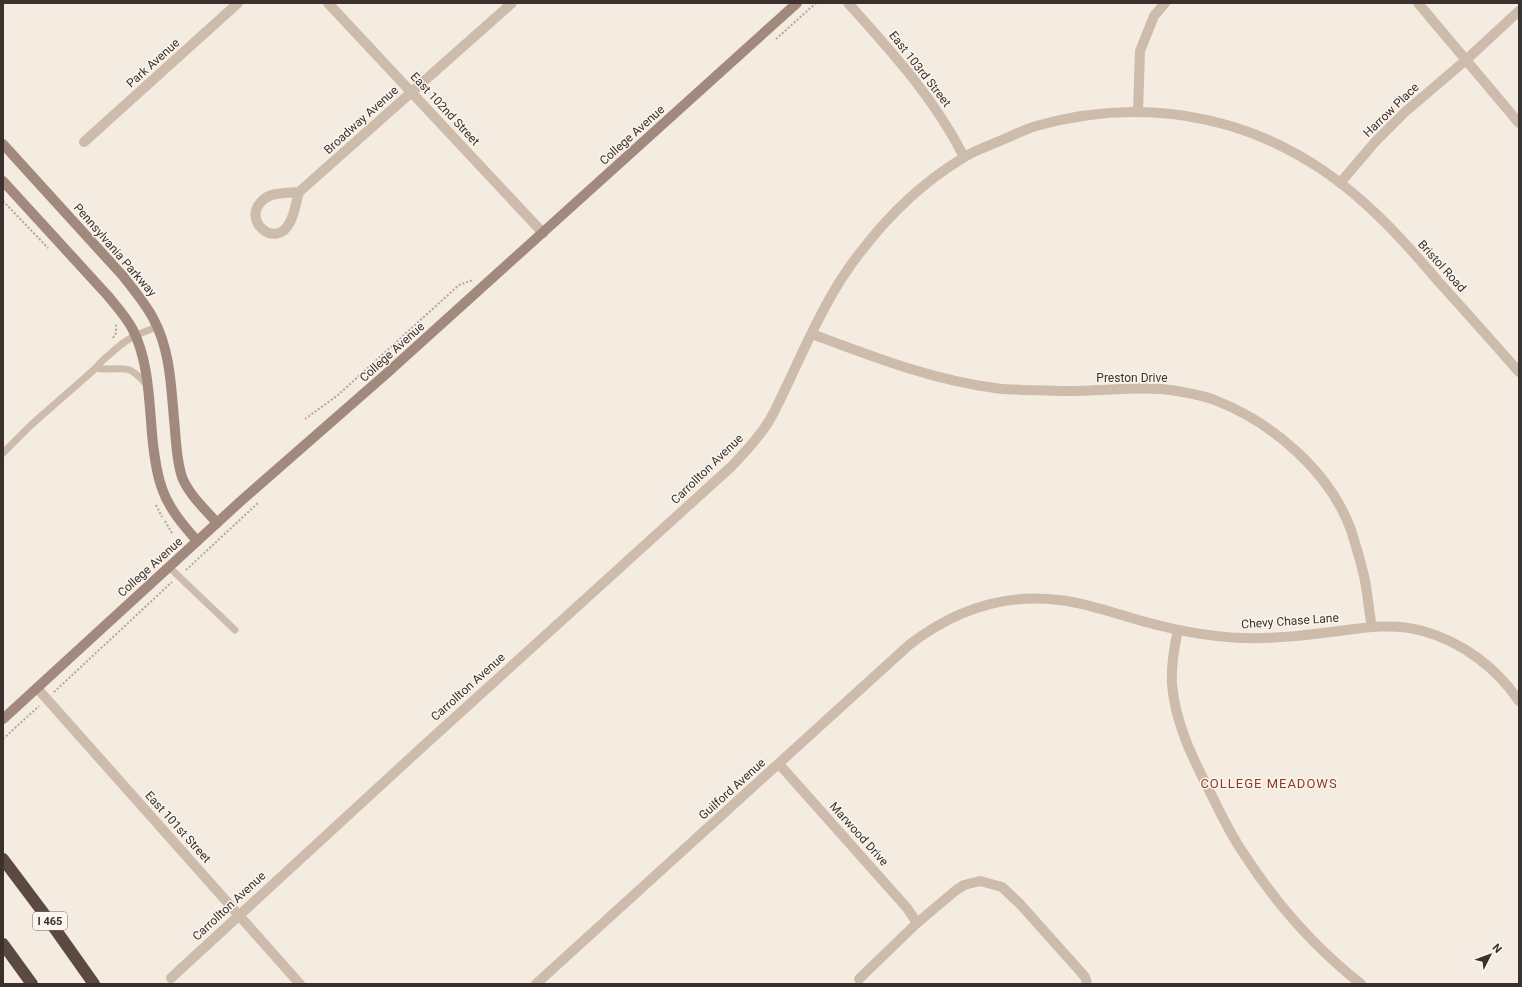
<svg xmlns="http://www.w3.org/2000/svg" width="1522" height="987" viewBox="0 0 1522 987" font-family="Roboto,sans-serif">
<rect width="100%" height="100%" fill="#f4ebe1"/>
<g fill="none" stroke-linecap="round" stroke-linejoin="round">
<g stroke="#b9a596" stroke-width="2" stroke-dasharray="2 2" stroke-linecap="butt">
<path d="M776,39L816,3"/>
<path d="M3,201L48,248"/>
<path d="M113,338L116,333V323"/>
<path d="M305,419L338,395L459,285L473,280"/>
<path d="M156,505L162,517"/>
<path d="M165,521L172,533"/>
<path d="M186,570L259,502"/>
<path d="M54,692L172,582"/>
<path d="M3,739L39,706"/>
</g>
<g stroke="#cdbbac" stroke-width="7">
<path d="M96,368C124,373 124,359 147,385"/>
<path d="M3,453L31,425L96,368C100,362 104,359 109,355C127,338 135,335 157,327"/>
<path d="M169,567L235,630"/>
</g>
<g stroke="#cdbbac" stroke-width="10">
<path d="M328,3L543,233"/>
<path d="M848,3C891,51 935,99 964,157"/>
<path d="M1418,3L1519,123"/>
<path d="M1138,112L1140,51L1154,16L1165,3"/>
<path d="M84,142L238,3"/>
<path d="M1340,183L1375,142L1405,112L1466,60L1519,11"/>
<path d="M299,192L512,3"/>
<path d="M299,192C296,202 295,213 290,222C276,251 240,220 263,200C271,192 288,193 299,192Z"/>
<path d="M812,334C871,356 932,380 995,388C1004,390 1014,389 1023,390C1038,390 1054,391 1069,391C1100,391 1131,387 1161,389C1179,391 1200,394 1217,401C1273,423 1330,472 1351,530C1356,546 1362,565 1365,581C1368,597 1369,612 1372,627"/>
<path d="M1178,630C1174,648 1171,666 1172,684C1175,722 1192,757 1209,790C1219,810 1229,832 1242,851C1274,901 1314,947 1361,984"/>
<path d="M37,688L300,984"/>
<path d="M779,764L907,908L917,923"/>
<path d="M171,978L419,750L732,466C745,452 759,438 769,421C777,408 783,393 790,379C810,336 830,291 859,254C887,217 923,182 963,158C974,151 986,147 997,142C1010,137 1023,130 1036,126C1136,98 1238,112 1324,171C1368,201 1404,241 1438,281C1465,311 1492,341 1519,372"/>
<path d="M859,979L917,923L955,891L964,885L980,881L1002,887L1020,904L1079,970L1085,977L1087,984"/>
<path d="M536,984L909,645C953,611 1003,593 1059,600C1081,602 1104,610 1125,616C1164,628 1203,637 1244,638C1276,639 1308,635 1339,631C1367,627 1395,623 1423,631C1462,642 1496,667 1519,701"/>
</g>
<g stroke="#a18a7d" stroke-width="10">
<path d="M3,144L123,276C133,289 145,303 153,318C170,349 171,385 174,419C176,438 176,459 182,477C189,495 205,509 217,523"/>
<path d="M3,181L108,296C117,307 127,318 133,330C150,364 149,407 153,444C155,460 157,476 163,491C170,510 184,526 197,541"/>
<path d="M3,719L242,500L386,374L797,3"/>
</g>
<g stroke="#5c4a42" stroke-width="12">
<path d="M3,859L48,919L94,984"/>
<path d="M3,944L32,984"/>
</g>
</g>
<g text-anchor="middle" stroke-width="3" stroke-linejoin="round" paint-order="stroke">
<rect fill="#fbf5ee" stroke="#756b66" stroke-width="1" x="33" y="912" width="34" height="18" rx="3"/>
<g font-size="11" font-weight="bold" fill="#3b302b">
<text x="50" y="925">I 465</text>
</g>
<g font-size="12" fill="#3b302b" stroke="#fbf5ee">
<text transform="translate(153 63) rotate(-42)" y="4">Park Avenue</text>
<text transform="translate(920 69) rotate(52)" y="4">East 103rd Street</text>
<text transform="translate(445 109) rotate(47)" y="4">East 102nd Street</text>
<text transform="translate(1391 110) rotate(-44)" y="4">Harrow Place</text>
<text transform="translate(361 120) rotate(-42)" y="4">Broadway Avenue</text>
<text transform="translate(632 135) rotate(-42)" y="4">College Avenue</text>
<text transform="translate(115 250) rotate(49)" y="4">Pennsylvania Parkway</text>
<text transform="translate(1442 266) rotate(48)" y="4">Bristol Road</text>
<text transform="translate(392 352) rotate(-42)" y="4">College Avenue</text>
<text x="1132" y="382">Preston Drive</text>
<text transform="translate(707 469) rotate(-44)" y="4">Carrollton Avenue</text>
<text transform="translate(150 567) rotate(-42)" y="4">College Avenue</text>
<text transform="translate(1290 621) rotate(-4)" y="4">Chevy Chase Lane</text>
<text transform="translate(468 687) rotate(-42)" y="4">Carrollton Avenue</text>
<text transform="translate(732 789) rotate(-42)" y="4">Guilford Avenue</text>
<text transform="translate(178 827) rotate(48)" y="4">East 101st Street</text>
<text transform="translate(859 834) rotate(48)" y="4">Marwood Drive</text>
<text transform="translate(229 906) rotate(-43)" y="4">Carrollton Avenue</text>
</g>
<g font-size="13" letter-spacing="1" fill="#8c3b22" stroke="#fbf5ee">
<text x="1269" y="788">COLLEGE MEADOWS</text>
</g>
</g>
<rect width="1522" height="987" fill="none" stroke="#3b302b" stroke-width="8"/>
<g transform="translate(1490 955) rotate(48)" stroke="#fbf5ee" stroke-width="3" paint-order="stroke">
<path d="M0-3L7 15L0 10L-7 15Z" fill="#3b302b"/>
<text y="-6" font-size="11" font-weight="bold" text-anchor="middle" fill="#3b302b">N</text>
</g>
</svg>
